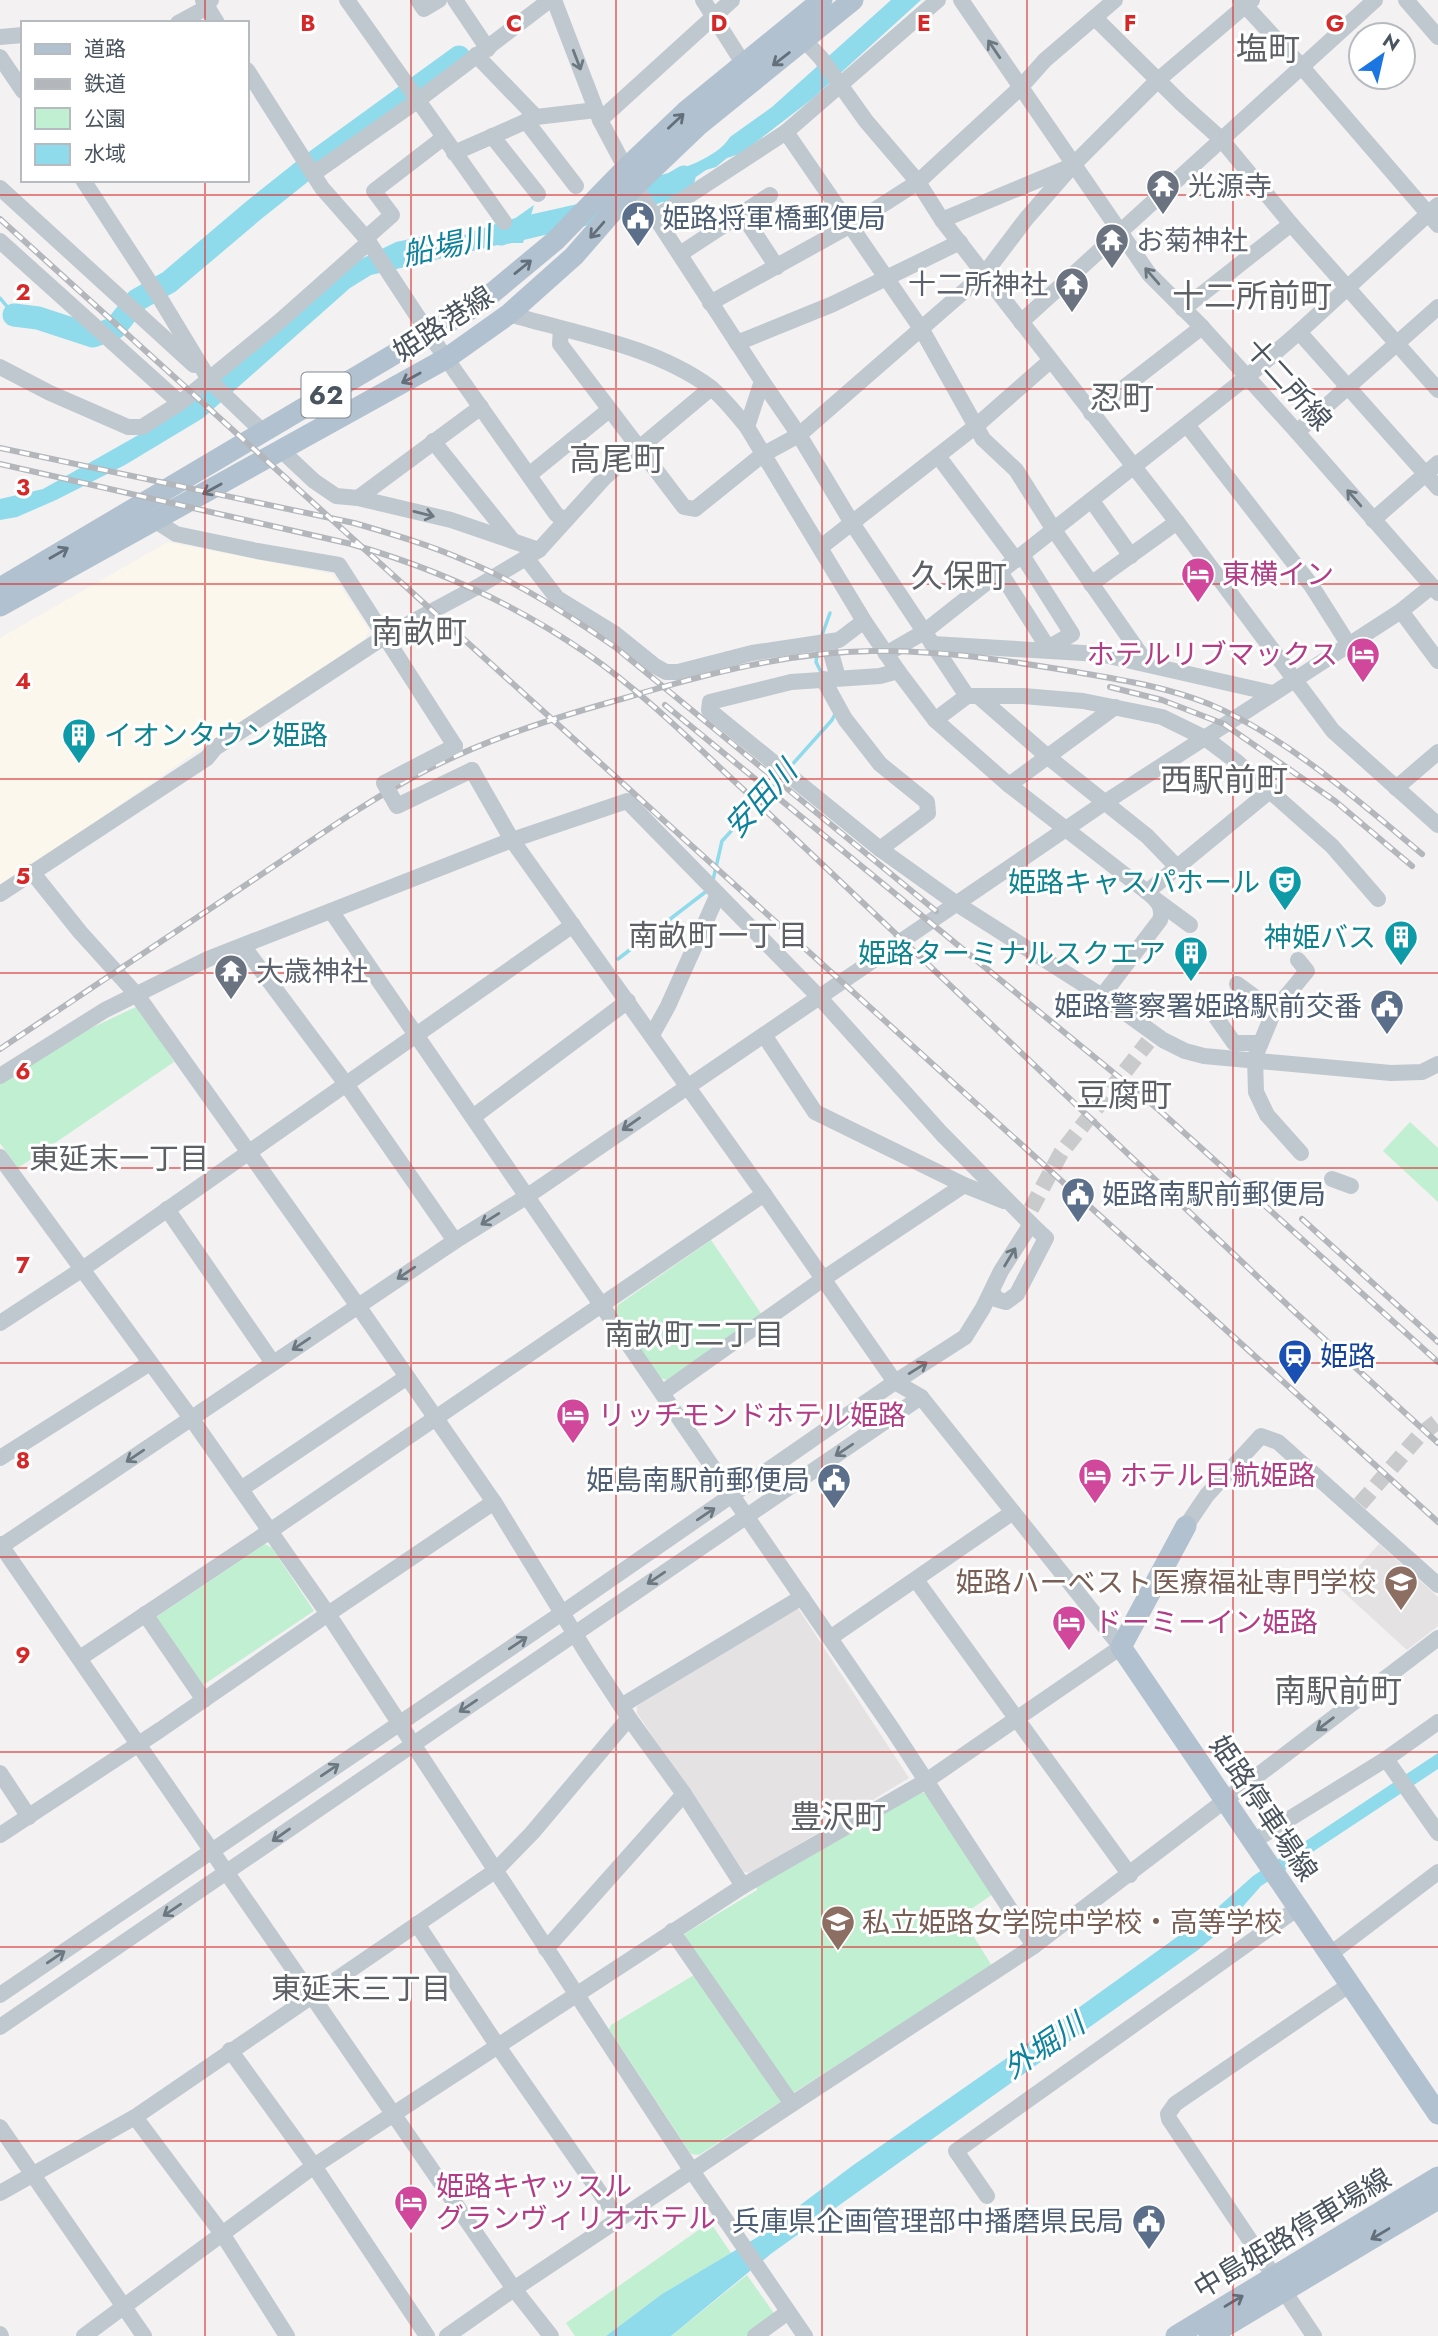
<svg xmlns="http://www.w3.org/2000/svg" width="1438" height="2336" viewBox="0 0 1438 2336" font-family="Jost,'Noto Sans JP',sans-serif">
<rect width="100%" height="100%" fill="#f3f1f1"/>
<path fill="#fcf7ec" d="M168,542L332,574L369,630L365,639L223,733L0,888V638Z"/>
<g fill="#e4e2e3">
<path d="M1379,1544L1438,1597V1626L1407,1650L1339,1588Z"/>
<path d="M798,1608L909,1778L751,1873L744,1872L637,1713V1706Z"/>
</g>
<g fill="#c1efd2">
<path d="M138,1006L174,1062L18,1168L0,1143V1082L70,1038Z"/>
<path d="M1410,1122L1438,1148V1202L1383,1151Z"/>
<path d="M711,1240L762,1315L667,1380L660,1378L614,1313L618,1305Z"/>
<path d="M265,1544L272,1548L314,1611L203,1685L156,1617Z"/>
<path d="M916,1791L925,1793L993,1894L961,1916L992,1966L793,2093L683,1938L686,1933L757,1890V1886Z"/>
<path d="M694,1975L782,2098L780,2102L699,2155L691,2154L609,2029L611,2025Z"/>
<path d="M710,2222L731,2253L662,2294L606,2336H575L566,2323Z"/>
<path d="M747,2275L773,2312V2317L746,2336H671Z"/>
</g>
<g fill="#8fdaeb">
<path d="M891,0H921L812,99L742,153L727,158L716,167L706,170L686,184L678,196L667,207L653,186L654,177C677,171 718,158 730,137L772,107Z"/>
<path d="M534,205L523,243H506L371,275L350,288L203,418L125,465L56,500L17,517L0,520V499L43,489L142,433L349,265L396,242L425,236L432,244L453,240L481,228L504,226Z"/>
<path d="M1438,1753V1769L1261,1886L1224,1928L1198,1950L772,2253L671,2336H606L662,2294L788,2219L799,2206L852,2166L1067,2016L1216,1909L1253,1876Z"/>
</g>
<g fill="none" stroke-linecap="round" stroke-linejoin="round">
<g stroke="#8fdaeb" stroke-width="3.5">
<path d="M0,298L14,315"/>
<path d="M821,638L830,613"/>
<path d="M818,648L816,662L822,674"/>
<path d="M790,767L832,720L836,712"/>
<path d="M713,880L722,841L782,776"/>
<path d="M618,959L708,890"/>
</g>
<g stroke="#8fdaeb" stroke-width="23">
<path d="M501,234C561,216 631,212 684,177"/>
<path d="M14,315L38,318L93,336L115,328L137,300L169,282L254,210L313,163L459,57"/>
</g>
<g stroke="#c8cacc" stroke-width="16" stroke-dasharray="16 8" stroke-linecap="butt">
<path d="M1031,1209L1061,1153L1148,1042"/>
<path d="M1360,1504L1419,1436L1438,1421"/>
</g>
<g stroke="#bfc8cf" stroke-width="16">
<path d="M203,0L217,23"/>
<path d="M347,0L504,222"/>
<path d="M418,0L424,9L439,0"/>
<path d="M455,0L488,49"/>
<path d="M554,0L600,120L635,186L762,381L747,427"/>
<path d="M703,0L743,63"/>
<path d="M961,0L1149,274L1202,327L1297,432L1438,593"/>
<path d="M1240,0L1301,66L1438,225"/>
<path d="M1406,0L1438,37"/>
<path d="M1095,18L1181,103L1221,139L1291,224L1438,390"/>
<path d="M178,23L202,10L211,0"/>
<path d="M0,37L23,35"/>
<path d="M805,41L821,58L866,121L918,182L942,220L1177,522L1333,731L1438,825"/>
<path d="M476,55L536,117"/>
<path d="M0,57L23,91"/>
<path d="M247,70L322,188L366,238L429,334L556,514L565,521"/>
<path d="M600,120L732,0"/>
<path d="M526,121L576,186"/>
<path d="M786,132L922,330L983,439L1016,470L1054,530L1146,662"/>
<path d="M492,136L538,194"/>
<path d="M454,153L536,117L596,110"/>
<path d="M313,174L417,101L550,0"/>
<path d="M83,180L158,295L210,381L263,432"/>
<path d="M0,188L194,365"/>
<path d="M742,214L777,267"/>
<path d="M656,217L786,132L938,0"/>
<path d="M942,220L1067,168"/>
<path d="M366,238L392,215L374,191L443,138"/>
<path d="M0,241L180,403"/>
<path d="M680,254L770,195"/>
<path d="M710,303L851,225L918,182L1020,88L1045,60L1115,0"/>
<path d="M1183,309L1291,224"/>
<path d="M509,314C576,334 652,345 710,387C724,398 735,413 747,427L864,621L898,671L935,720L1009,785L1147,892C1157,900 1164,907 1160,920L1102,996"/>
<path d="M1021,322L1375,0"/>
<path d="M561,329L560,344L684,507L695,509L762,455L799,435L985,273L1026,219L1073,165L1158,80L1252,0"/>
<path d="M1299,332L1438,488"/>
<path d="M737,343L833,304L960,242"/>
<path d="M0,367L50,393L128,427H142L180,403L280,321L369,242"/>
<path d="M762,381L799,435L852,523L967,696"/>
<path d="M1091,413L1202,327"/>
<path d="M1187,425L1311,585L1349,645"/>
<path d="M1297,432L1438,307"/>
<path d="M433,441L513,541"/>
<path d="M282,451L314,481L336,496L358,498L451,520L539,550L606,476L711,388"/>
<path d="M938,456L1016,560"/>
<path d="M529,475L609,410"/>
<path d="M358,498L481,407"/>
<path d="M1092,501L1131,556"/>
<path d="M154,520L176,534L257,551L339,565L455,746"/>
<path d="M1373,520L1438,463"/>
<path d="M821,547L976,426L1050,361"/>
<path d="M1022,555L1072,634L1048,648"/>
<path d="M527,559L557,598L614,633L655,666L666,672H678L752,653L839,640L864,621"/>
<path d="M1000,572L1050,651"/>
<path d="M1091,584L1177,522"/>
<path d="M1401,611L1438,661"/>
<path d="M828,642L838,678"/>
<path d="M932,644L1100,654L1272,693"/>
<path d="M886,654L924,632L1247,377L1299,332L1438,205"/>
<path d="M898,671L880,676L791,682L710,702L709,710L880,849L957,904L1102,996L1163,1040L1185,1051L1204,1056L1391,1073L1422,1072L1438,1064"/>
<path d="M823,679L845,719L880,764L927,802L928,813L880,849"/>
<path d="M978,696L1048,757L1147,836L1177,867"/>
<path d="M935,720L967,696H1023L1083,701L1162,717L1205,738L1237,762L1332,846L1378,899"/>
<path d="M1009,785L1115,707"/>
<path d="M1396,788L1438,752"/>
<path d="M32,872L80,932L137,995L358,1306L494,1502L589,1657L629,1718L684,1794L743,1886"/>
<path d="M1147,892L1271,790"/>
<path d="M0,894L207,758L215,748L384,637L479,586L539,550"/>
<path d="M1156,900L1190,925"/>
<path d="M331,911L893,1730L1034,1946"/>
<path d="M243,946L346,1084L455,1241"/>
<path d="M1237,984L1274,1011"/>
<path d="M1213,1013L1234,1043H1259"/>
<path d="M652,1035L668,1006L718,894"/>
<path d="M764,1035L815,1112L964,1185L1004,1201"/>
<path d="M0,1076L105,1010L208,959L512,840L627,801L820,998L942,1134L1031,1224"/>
<path d="M473,1117L628,1001"/>
<path d="M0,1157L191,1418L328,1614L692,2171L805,2336"/>
<path d="M1332,1179L1351,1186"/>
<path d="M167,1209L273,1363"/>
<path d="M0,1323L81,1270L573,925"/>
<path d="M662,1393L823,1279L964,1185"/>
<path d="M0,1458L150,1363"/>
<path d="M241,1489L407,1377"/>
<path d="M1186,1526L1207,1495L1261,1436L1278,1442L1438,1585"/>
<path d="M0,1544L514,2289L551,2336"/>
<path d="M0,1547L455,1241L526,1197L1104,803L1401,611L1432,586"/>
<path d="M916,1580L1130,1875"/>
<path d="M145,1614L204,1700"/>
<path d="M830,1638L1013,1512"/>
<path d="M80,1658L270,1531L764,1194"/>
<path d="M621,1706L802,1597"/>
<path d="M1386,1759L1438,1833"/>
<path d="M0,1773L29,1817"/>
<path d="M0,1835L160,1730L328,1614L494,1502"/>
<path d="M1252,1842L1386,1759L1438,1722"/>
<path d="M417,1924L497,2045L619,2220"/>
<path d="M672,1931L792,2104"/>
<path d="M546,1949L684,1794"/>
<path d="M1329,1955L1438,1872"/>
<path d="M0,1995L562,1613L895,1382L965,1337L983,1308L1001,1271L1031,1224L1046,1238L1017,1294L1006,1302L996,1299L992,1290"/>
<path d="M0,2027L921,1397"/>
<path d="M230,2050L314,2166L427,2336"/>
<path d="M135,2117L223,2235L287,2336"/>
<path d="M0,2127L144,2336"/>
<path d="M0,2193L135,2117L495,1871L532,1833L629,1718"/>
<path d="M987,2196L956,2151L1298,1908"/>
<path d="M0,2334L1,2336"/>
<path d="M84,2336L314,2166L743,1886L926,1781L1121,1647L921,1397L895,1382L764,1194L512,840L472,770"/>
<path d="M447,2336L514,2289L792,2104L1034,1946L1438,1638"/>
<path d="M755,2336L788,2312"/>
<path d="M1314,2336L1169,2119L1168,2114L1175,2104L1349,1985"/>
</g>
<g stroke="#b1c1cf" stroke-width="21">
<path d="M0,588L479,304L556,240L626,168L685,112L822,0"/>
<path d="M0,606L447,358L509,314L574,256L635,186L700,124L853,0"/>
<path d="M1186,1526L1121,1647L1438,2114"/>
<path d="M1176,2336L1438,2177"/>
<path d="M1209,2336L1438,2199"/>
</g>
<g stroke="#b3b6bb" stroke-width="6">
<g id="rail">
<path d="M0,219L1438,1522"/>
<path d="M0,448L354,523C392,534 430,545 466,561C520,583 568,615 615,647L936,911"/>
<path d="M0,464L351,544C434,568 514,603 586,653C644,693 694,744 746,792L1297,1314L1438,1443"/>
<path d="M1110,687L1162,700L1224,724L1335,801L1412,866"/>
<path d="M665,705L1159,1110L1438,1362"/>
<path d="M0,1049C92,988 184,926 277,864C323,833 368,801 417,775C483,740 553,718 625,698C706,674 788,652 873,651C939,650 1005,660 1070,671C1117,679 1164,686 1209,704C1284,735 1360,802 1422,854"/>
<path d="M1302,1219L1438,1342"/>
</g>
</g>
<use href="#rail" stroke="#fff" stroke-width="3.5" stroke-dasharray="10" stroke-linecap="butt"/>
<g stroke="#bfc8cf" stroke-width="16">
<path d="M455,746L384,783L397,806L472,770"/>
<path d="M1298,960L1307,971L1274,1011L1255,1057L1256,1092L1267,1115L1301,1153"/>
</g>
</g>
<defs><path id="oneway-shaft" d="M-6 0H5M1.5-3L5.5 0L1.5 3" fill="none" stroke-width="1.6" stroke-linecap="round" stroke-linejoin="round" transform="scale(1.75)"/></defs>
<g stroke="#6c7780">
<use href="#oneway-shaft" transform="translate(994 49) rotate(-124)"/>
<use href="#oneway-shaft" transform="translate(577 60) rotate(69)"/>
<use href="#oneway-shaft" transform="translate(1152 276) rotate(-131)"/>
<use href="#oneway-shaft" transform="translate(1354 498) rotate(-131)"/>
<use href="#oneway-shaft" transform="translate(424 514) rotate(14)"/>
<use href="#oneway-shaft" transform="translate(631 1124) rotate(145)"/>
<use href="#oneway-shaft" transform="translate(490 1219) rotate(148)"/>
<use href="#oneway-shaft" transform="translate(1010 1257) rotate(-59)"/>
<use href="#oneway-shaft" transform="translate(406 1273) rotate(146)"/>
<use href="#oneway-shaft" transform="translate(301 1344) rotate(146)"/>
<use href="#oneway-shaft" transform="translate(918 1368) rotate(-32)"/>
<use href="#oneway-shaft" transform="translate(844 1450) rotate(146)"/>
<use href="#oneway-shaft" transform="translate(135 1456) rotate(146)"/>
<use href="#oneway-shaft" transform="translate(706 1514) rotate(-34)"/>
<use href="#oneway-shaft" transform="translate(656 1578) rotate(146)"/>
<use href="#oneway-shaft" transform="translate(518 1643) rotate(-34)"/>
<use href="#oneway-shaft" transform="translate(468 1706) rotate(146)"/>
<use href="#oneway-shaft" transform="translate(1325 1724) rotate(143)"/>
<use href="#oneway-shaft" transform="translate(330 1770) rotate(-34)"/>
<use href="#oneway-shaft" transform="translate(281 1835) rotate(145)"/>
<use href="#oneway-shaft" transform="translate(172 1910) rotate(146)"/>
<use href="#oneway-shaft" transform="translate(56 1957) rotate(-34)"/>
</g>
<g stroke="#636f7a">
<use href="#oneway-shaft" transform="translate(781 59) rotate(142)"/>
<use href="#oneway-shaft" transform="translate(676 121) rotate(-43)"/>
<use href="#oneway-shaft" transform="translate(597 230) rotate(131)"/>
<use href="#oneway-shaft" transform="translate(523 267) rotate(-39)"/>
<use href="#oneway-shaft" transform="translate(411 378) rotate(151)"/>
<use href="#oneway-shaft" transform="translate(212 489) rotate(151)"/>
<use href="#oneway-shaft" transform="translate(59 553) rotate(-30)"/>
<use href="#oneway-shaft" transform="translate(1380 2234) rotate(149)"/>
<use href="#oneway-shaft" transform="translate(1234 2301) rotate(-31)"/>
</g>
<path fill="none" stroke="#d62828" stroke-width="2" stroke-opacity="0.55" d="M205,0V23M411,0V2336M616,0V2336M822,0V2336M1027,0V2336M1233,0V2336M205,180V2336M0,195H1438M0,389H1438M0,584H1438M0,779H1438M0,973H1438M0,1168H1438M0,1363H1438M0,1557H1438M0,1752H1438M0,1947H1438M0,2141H1438"/>
<defs>
<g id="temple-pin" transform="scale(1.75)"><path d="M0 17L-7.5 6A9.5 9.5 0 1 1 7.5 6Z" fill="#6b7280" stroke="#fff"/><path d="M0-6L5-2H3V0L6.5 2.5H4V6H1.5V3h-3V6H-4V2.5H-6.5L-3 0V-2H-5Z" fill="#fff"/></g>
<g id="civic-pin" transform="scale(1.75)"><path d="M0 17L-7.5 6A9.5 9.5 0 1 1 7.5 6Z" fill="#5c6f8a" stroke="#fff"/><path d="M-.6-6.5H3V-4.5H.6V-3L4-1V1h2V6H-6V1h2V-1L-.6-3ZM-1.2 2.5V6h2.4V2.5Z" fill="#fff"/></g>
<g id="hotel-pin" transform="scale(1.75)"><path d="M0 17L-7.5 6A9.5 9.5 0 1 1 7.5 6Z" fill="#d1479c" stroke="#fff"/><path d="M-6-4.5h1.5V1H6V5H4.5V3h-9V5H-6ZM-4 0a1.8 1.8 0 1 1 3.6 0ZM.5 0V-2.5h3Q6-2.5 6 0Z" fill="#fff"/></g>
<g id="building-pin" transform="scale(1.75)"><path d="M0 17L-7.5 6A9.5 9.5 0 1 1 7.5 6Z" fill="#0f9aa8" stroke="#fff"/><path d="M-4-6H4V6H1V3H-1V6H-4ZM-2.5-4.3h1.7v1.8h-1.7ZM.8-4.3h1.7v1.8H.8ZM-2.5-1h1.7V.8h-1.7ZM.8-1h1.7V.8H.8Z" fill="#fff"/></g>
<g id="theatre-pin" transform="scale(1.75)"><path d="M0 17L-7.5 6A9.5 9.5 0 1 1 7.5 6Z" fill="#0f9aa8" stroke="#fff"/><path d="M-5-5.5Q0-4 5-5.5V0Q5 5 0 6Q-5 5-5 0ZM-3.3-2.5H-1v1.5H-3.3ZM1-2.5H3.3v1.5H1ZM-2.8 1Q0 5.5 2.8 1Z" fill="#fff"/></g>
<g id="station-pin" transform="scale(1.75)"><path d="M0 17L-7.5 6A9.5 9.5 0 1 1 7.5 6Z" fill="#1a4fb4" stroke="#fff"/><path d="M-3-6H3Q5-6 5-4V2Q5 4 3 4L4.5 6H3L1.5 4h-3L-3 6H-4.5L-3 4Q-5 4-5 2V-4Q-5-6-3-6ZM-3.5-4v3h7v-3ZM-3.5 1v1.5H-2V1ZM2 1v1.5H3.5V1Z" fill="#fff"/></g>
<g id="school-pin" transform="scale(1.75)"><path d="M0 17L-7.5 6A9.5 9.5 0 1 1 7.5 6Z" fill="#8d6e63" stroke="#fff"/><path d="M0-5L7-2L0 1L-7-2ZM-4 1L0 2.5L4 1V4Q0 6-4 4Z" fill="#fff"/></g>
</defs>
<g fill-rule="evenodd">
<use href="#temple-pin" x="1163" y="186"/>
<use href="#civic-pin" x="638" y="218"/>
<use href="#temple-pin" x="1112" y="240"/>
<use href="#temple-pin" x="1072" y="284"/>
<use href="#hotel-pin" x="1198" y="574"/>
<use href="#hotel-pin" x="1363" y="654"/>
<use href="#building-pin" x="79" y="735"/>
<use href="#theatre-pin" x="1285" y="882"/>
<use href="#building-pin" x="1401" y="937"/>
<use href="#building-pin" x="1191" y="953"/>
<use href="#temple-pin" x="231" y="971"/>
<use href="#civic-pin" x="1387" y="1006"/>
<use href="#civic-pin" x="1078" y="1194"/>
<use href="#station-pin" x="1295" y="1356"/>
<use href="#hotel-pin" x="573" y="1415"/>
<use href="#hotel-pin" x="1095" y="1475"/>
<use href="#civic-pin" x="834" y="1480"/>
<use href="#school-pin" x="1401" y="1582"/>
<use href="#hotel-pin" x="1069" y="1622"/>
<use href="#school-pin" x="838" y="1922"/>
<use href="#hotel-pin" x="411" y="2202"/>
<use href="#civic-pin" x="1149" y="2221"/>
</g>
<g text-anchor="middle" stroke-width="6" stroke-linejoin="round" paint-order="stroke">
<rect fill="#fff" stroke="#80878e" stroke-width="2" x="301.5" y="372.5" width="49" height="45" rx="5"/>
<g font-size="26" font-weight="bold" fill="#49545e">
<text x="326" y="404">62</text>
</g>
<g font-size="28" fill="#5b616d" stroke="#fff" text-anchor="start">
<text x="1188" y="196">光源寺</text>
<text x="1136" y="250">お菊神社</text>
<text x="1048" y="294" text-anchor="end">十二所神社</text>
<text x="256" y="981">大歳神社</text>
</g>
<g font-size="28" fill="#4e5e75" stroke="#fff" text-anchor="end">
<text x="662" y="228" text-anchor="start">姫路将軍橋郵便局</text>
<text x="1362" y="1016">姫路警察署姫路駅前交番</text>
<text x="1102" y="1204" text-anchor="start">姫路南駅前郵便局</text>
<text x="810" y="1490">姫島南駅前郵便局</text>
<text x="1124" y="2231">兵庫県企画管理部中播磨県民局</text>
</g>
<g font-size="28" fill="#49545e" stroke="#fff">
<text transform="translate(443 323) rotate(-33)" y="10">姫路港線</text>
<text transform="translate(1289 384) rotate(48)" y="10">十二所線</text>
<text transform="translate(1264 1808) rotate(56)" y="10">姫路停車場線</text>
<text transform="translate(1292 2233) rotate(-31)" y="10">中島姫路停車場線</text>
</g>
<g font-size="28" fill="#b23c85" stroke="#fff" text-anchor="start">
<text x="1222" y="584">東横イン</text>
<text x="1338" y="664" text-anchor="end">ホテルリブマックス</text>
<text x="598" y="1425">リッチモンドホテル姫路</text>
<text x="1120" y="1485">ホテル日航姫路</text>
<text x="1094" y="1632">ドーミーイン姫路</text>
<text x="436" y="2196">姫路キヤッスル<tspan x="436" dy="32">グランヴィリオホテル</tspan></text>
</g>
<g font-size="28" fill="#0d838f" stroke="#fff" text-anchor="end">
<text x="104" y="745" text-anchor="start">イオンタウン姫路</text>
<text x="1260" y="892">姫路キャスパホール</text>
<text x="1376" y="947">神姫バス</text>
<text x="1166" y="963">姫路ターミナルスクエア</text>
</g>
<g font-size="28" fill="#164399" stroke="#fff" text-anchor="start">
<text x="1320" y="1366">姫路</text>
</g>
<g font-size="28" fill="#785e54" stroke="#fff" text-anchor="end">
<text x="1376" y="1592">姫路ハーベスト医療福祉専門学校</text>
<text x="862" y="1932" text-anchor="start">私立姫路女学院中学校・高等学校</text>
</g>
<g font-size="30" font-style="italic" fill="#0e819c" stroke="#fff">
<text transform="translate(447 246) rotate(-12)" y="10">船場川</text>
<text transform="translate(761 799) rotate(-48)" y="10">安田川</text>
<text transform="translate(1044 2046) rotate(-34)" y="10">外堀川</text>
</g>
<g font-size="30" fill="#5d6166" stroke="#fff">
<text x="718" y="946">南畝町一丁目</text>
<text x="119" y="1169">東延末一丁目</text>
<text x="694" y="1345">南畝町二丁目</text>
<text x="361" y="1999">東延末三丁目</text>
</g>
<g font-size="32" fill="#5d6166" stroke="#fff">
<text x="1268" y="60">塩町</text>
<text x="1252" y="307">十二所前町</text>
<text x="1122" y="409">忍町</text>
<text x="617" y="470">高尾町</text>
<text x="959" y="587">久保町</text>
<text x="419" y="643">南畝町</text>
<text x="1224" y="791">西駅前町</text>
<text x="1124" y="1106">豆腐町</text>
<text x="1338" y="1702">南駅前町</text>
<text x="838" y="1828">豊沢町</text>
</g>
</g>
<g font-size="23" text-anchor="middle" font-weight="bold" fill="#d62828" stroke="#fff" stroke-width="6" stroke-linejoin="round" paint-order="stroke">
<text x="308" y="31">B</text>
<text x="514" y="31">C</text>
<text x="719" y="31">D</text>
<text x="924" y="31">E</text>
<text x="1130" y="31">F</text>
<text x="1335" y="31">G</text>
<text x="23" y="300">2</text>
<text x="23" y="495">3</text>
<text x="23" y="689">4</text>
<text x="23" y="884">5</text>
<text x="23" y="1079">6</text>
<text x="23" y="1273">7</text>
<text x="23" y="1468">8</text>
<text x="23" y="1663">9</text>
</g>
<rect x="21" y="21" width="228" height="161" fill="#ffffff" stroke="#b6bbbf" stroke-width="2"/>
<rect x="35" y="44" width="35" height="10" fill="#b1c1cf" stroke="#b6bbbf" stroke-width="2"/>
<text x="84" y="56" font-size="21" fill="#49545e">道路</text>
<rect x="35" y="79" width="35" height="10" fill="#b3b6bb" stroke="#b6bbbf" stroke-width="2"/>
<text x="84" y="91" font-size="21" fill="#49545e">鉄道</text>
<rect x="35" y="108" width="35" height="21" fill="#c1efd2" stroke="#b6bbbf" stroke-width="2"/>
<text x="84" y="126" font-size="21" fill="#49545e">公園</text>
<rect x="35" y="144" width="35" height="21" fill="#8fdaeb" stroke="#b6bbbf" stroke-width="2"/>
<text x="84" y="161" font-size="21" fill="#49545e">水域</text>
<g transform="translate(1382 56) rotate(34)"><circle r="33" fill="#ffffff" stroke="#b6bbbf" stroke-width="2"/>
<path d="M0-5L12 26L0 18L-12 26Z" fill="#1c76e2"/>
<text y="-10" font-size="19" font-weight="bold" text-anchor="middle" fill="#49545e">N</text>
</g>
</svg>
